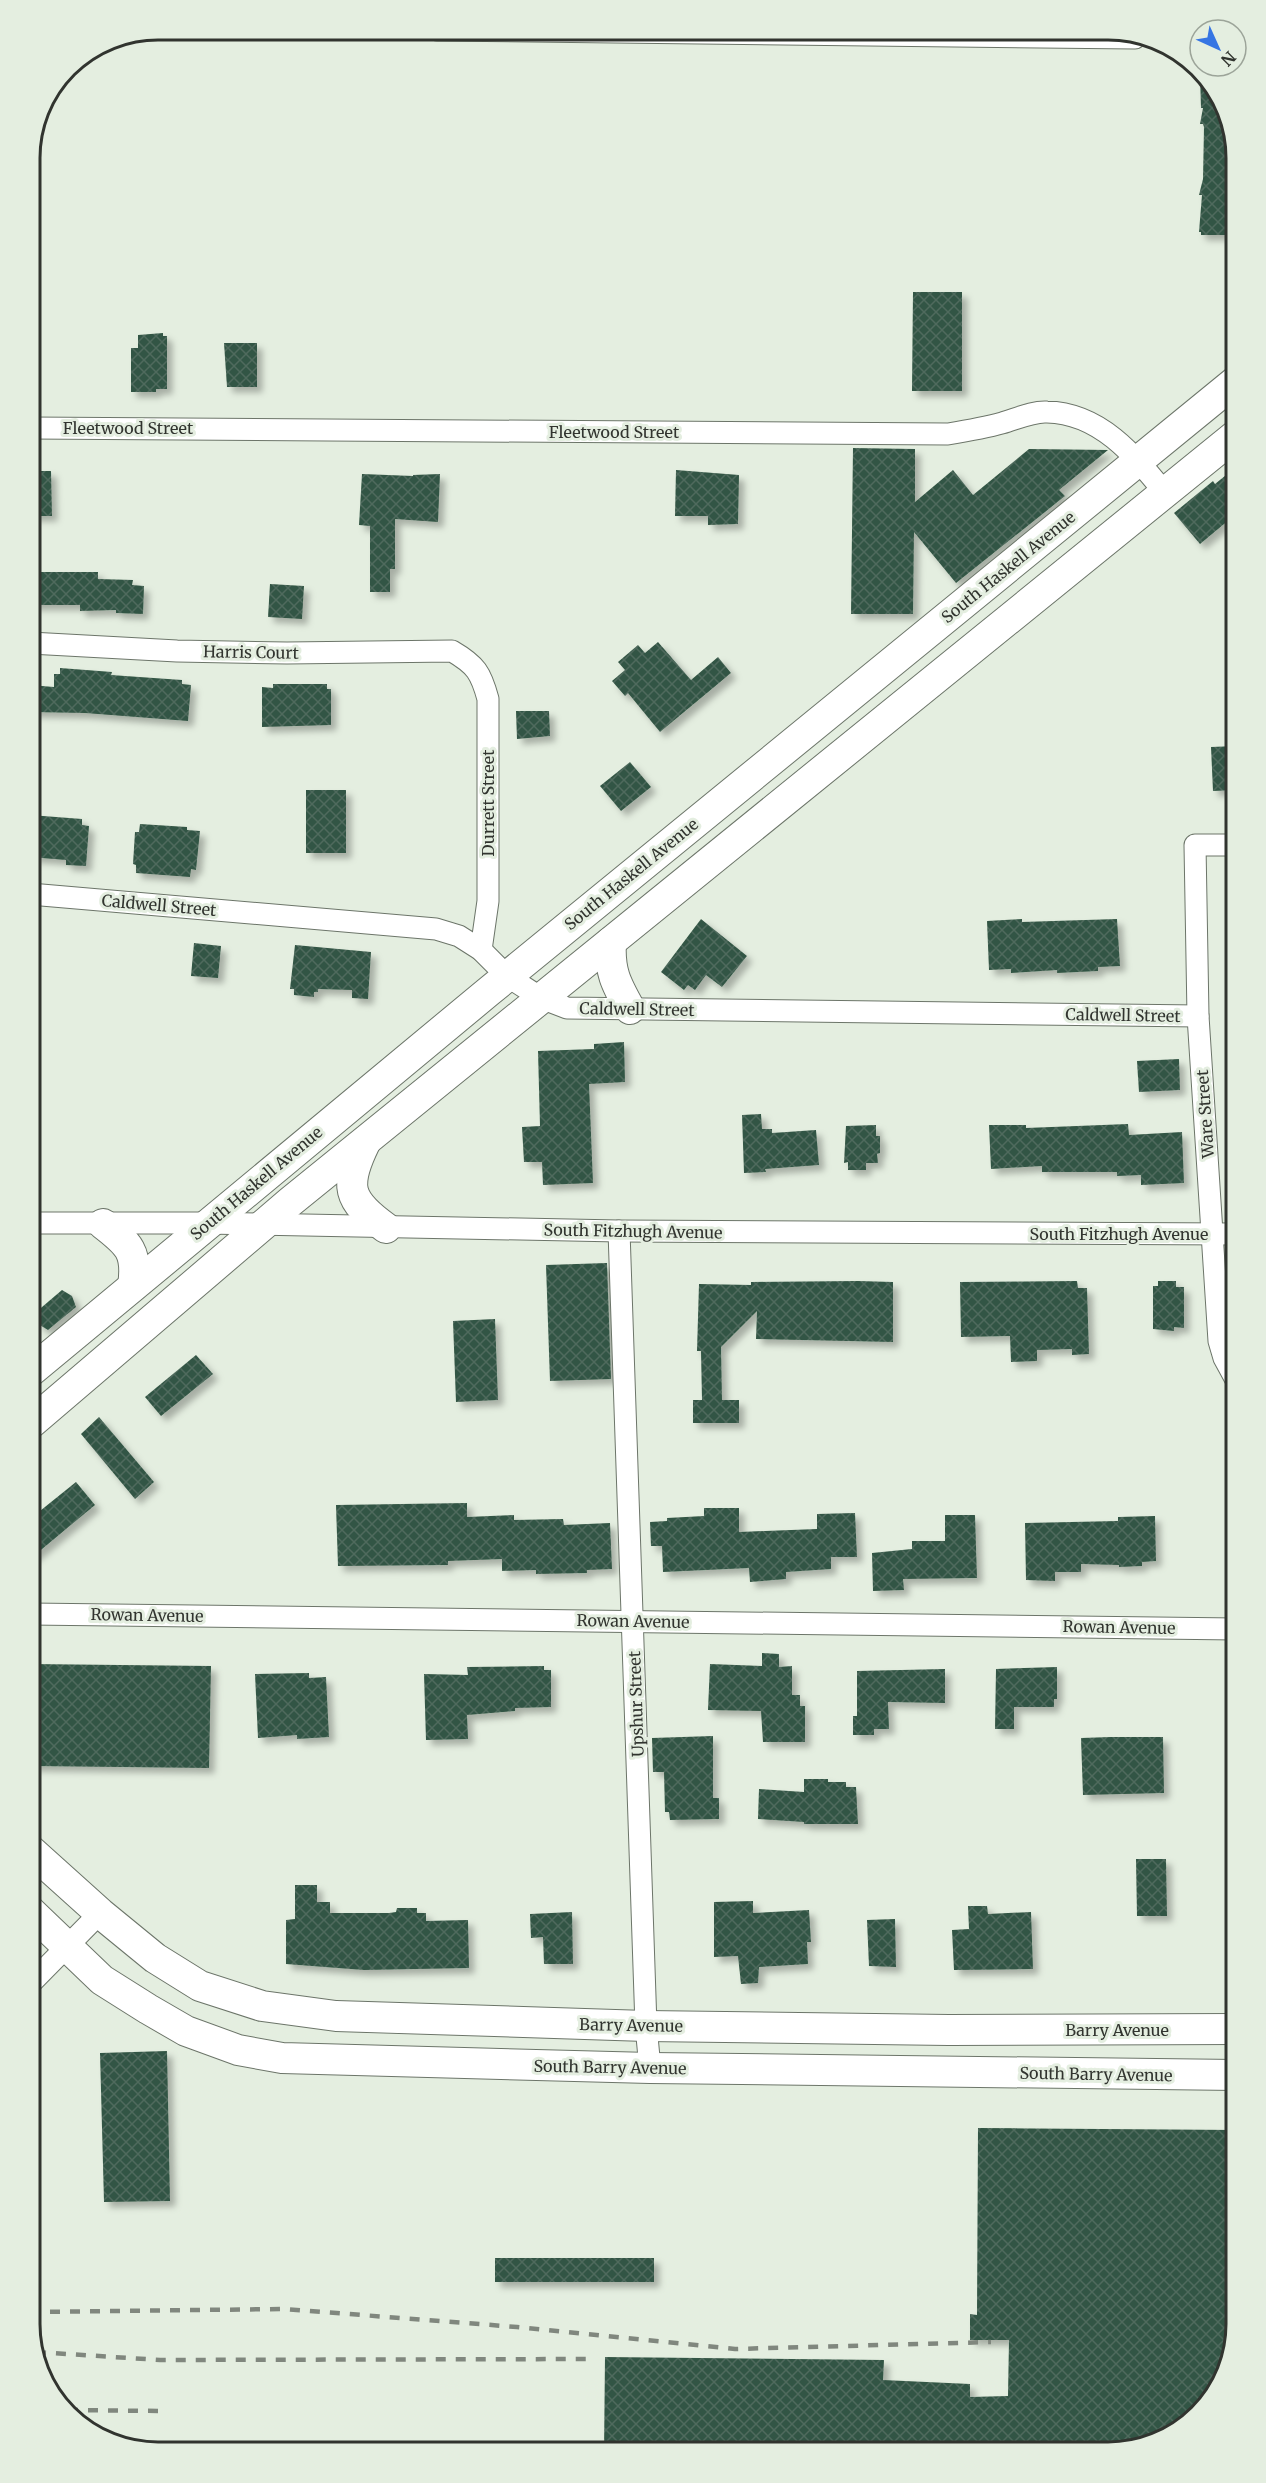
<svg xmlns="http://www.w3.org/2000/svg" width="1266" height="2483" viewBox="0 0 1266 2483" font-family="Merriweather,serif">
<defs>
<pattern id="building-cross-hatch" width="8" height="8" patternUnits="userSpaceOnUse" patternTransform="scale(1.5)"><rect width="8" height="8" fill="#354"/><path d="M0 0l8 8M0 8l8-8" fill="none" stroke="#4f6b5d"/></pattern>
<filter id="shadow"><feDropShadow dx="5.5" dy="5.5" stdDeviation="3" flood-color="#0004"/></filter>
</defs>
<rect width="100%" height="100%" fill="#e4eee0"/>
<g fill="url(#building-cross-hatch)" filter="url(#shadow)">
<path d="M1200,75L1226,110L1236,159V235H1201V232H1199L1202,195H1199L1203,179L1204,127L1203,124H1200L1203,108H1201Z"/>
<path d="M913,292H962V391H912Z"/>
<path d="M163,333V336H167V389H156V392H131V348H138V335Z"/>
<path d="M224,343H257V387H227Z"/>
<path d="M853,448L915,449V502L953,470L973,495L1029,449L1108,450L1059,490L1065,496L956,583L914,532L913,614H851Z"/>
<path d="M1236,467V514L1200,544L1174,513L1213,481L1215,484Z"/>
<path d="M676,470L739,475L738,524L708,525V516H675Z"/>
<path d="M30,471H51L52,516H30Z"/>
<path d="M362,474L413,476V475L440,474L438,522L395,519V569H390V592H370V526L359,525Z"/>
<path d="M30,572H98V579L133,580L132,585L144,586L143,614L116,613V610L80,611V605H30Z"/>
<path d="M270,584L304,586L302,619L268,617Z"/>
<path d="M658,642L691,680L718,657L731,673L660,732L628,693L625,696L612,681L625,670L618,662L638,645L645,653Z"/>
<path d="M60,668L112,672L111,675L182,680V684L191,685L188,721L85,713L30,712V685L54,687V674H60Z"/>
<path d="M273,684H327V689H331V725L262,727V687L273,688Z"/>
<path d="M516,711H549L550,736L517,739Z"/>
<path d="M1236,746V790L1213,791L1211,747Z"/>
<path d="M630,762L651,787L621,811L600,786Z"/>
<rect x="306" y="790" width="40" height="63"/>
<path d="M30,815L82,819V825L89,826L86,866L66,865V860L30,857Z"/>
<path d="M140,824L187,827V830L200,831L196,870L191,869L190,877L136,873V865L133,864L135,832H139Z"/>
<path d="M701,919L747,956L722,987L706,975L695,990L688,985L684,990L661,972Z"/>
<path d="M1022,919V922L1117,919L1120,966L1098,967V971L1057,973V970L1011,973V969L989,970L987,921Z"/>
<path d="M194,943L221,946L218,978L191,976Z"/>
<path d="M295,945L371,952L368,999L352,998V990L318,989V992H314V997L294,995V989H290Z"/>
<path d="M624,1042L625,1082L589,1084L593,1183L543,1185L542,1162H524L522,1127L540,1126L538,1051L594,1049V1044Z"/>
<path d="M1179,1059L1180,1090L1139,1092L1137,1061Z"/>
<path d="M761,1114L762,1129H772V1133L816,1130L819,1165L765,1169L766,1172L744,1173L742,1115Z"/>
<path d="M1128,1124L1129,1135L1182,1132L1184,1183L1141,1185V1175L1117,1176V1172H1042V1166L991,1169L989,1125H1026V1128Z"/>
<path d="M876,1125V1136H880V1153L877,1154L878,1163H866V1170H848V1162L844,1163L846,1126Z"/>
<path d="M607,1263L611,1379L550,1381L546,1265Z"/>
<path d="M858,1281L893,1282V1342L756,1339L757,1311L721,1347L722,1400H739V1423H693V1400H702L701,1351H697L699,1284L751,1285V1282Z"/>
<path d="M1077,1281L1078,1288H1087L1089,1354L1072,1355V1349L1037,1350V1361L1011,1362L1010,1336L961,1337L960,1282Z"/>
<path d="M1158,1281H1176V1287H1184V1328L1174,1327V1331L1153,1329V1286H1158Z"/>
<path d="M62,1290L72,1296L76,1307L48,1330L38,1324L35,1313Z"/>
<path d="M495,1319L498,1400L456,1402L453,1321Z"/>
<path d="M196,1355L213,1374L161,1416L145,1397Z"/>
<path d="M99,1417L154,1482L135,1499L81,1434Z"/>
<path d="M76,1482L95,1505L30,1559V1519Z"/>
<path d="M467,1503V1517L514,1515V1520L563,1519L564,1525L610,1523L612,1569L587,1570V1573L536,1574V1570L502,1571V1559L448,1561V1565L338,1566L336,1505Z"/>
<path d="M704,1508H739V1532L817,1529V1514L855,1513L857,1557H831V1569L786,1572V1579L750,1582L749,1568L663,1572L662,1546H651L650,1522L667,1521V1518L704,1516Z"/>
<path d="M945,1515H975L977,1578L903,1579L904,1590L873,1591L872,1553L912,1549V1541H945Z"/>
<path d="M1155,1516L1156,1561L1142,1562V1566L1119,1567V1565L1081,1564V1572H1055V1581L1026,1580L1025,1523L1118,1521V1517Z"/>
<path d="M762,1653L779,1654V1667L792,1666V1695H800V1706H805V1742H763L761,1711L708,1710L710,1664L762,1666Z"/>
<path d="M30,1664L211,1666L209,1768L30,1766Z"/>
<path d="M544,1666V1670H551V1707L515,1708V1711L467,1715L468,1739L426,1740L424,1674L468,1675L467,1667Z"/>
<path d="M1057,1667V1699H1054V1707H1014V1729H995L996,1669Z"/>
<path d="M945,1669V1703L888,1702L889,1729H874V1735H853V1716H857V1671Z"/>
<path d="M309,1673V1678L326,1677L329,1737L297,1739V1735L258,1738L255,1674Z"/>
<path d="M713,1736V1798H719V1819L670,1820L669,1812H665L664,1772H653L652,1738Z"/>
<path d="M1111,1737H1163L1164,1793L1083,1795L1081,1738Z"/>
<path d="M804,1779H828V1782H846V1787H856L858,1824H804V1822L758,1819L759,1789L804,1792Z"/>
<path d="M1136,1859H1166L1167,1916H1137Z"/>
<path d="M295,1885H317V1902H330V1913H389L396,1912L397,1908H417V1913H426V1921L468,1920L469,1968L364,1970L286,1964V1920L295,1919Z"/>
<path d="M753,1901V1913L809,1910L811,1942H807L808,1964L759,1967L758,1983L741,1984L738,1956L714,1957V1902Z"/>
<path d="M968,1906H987L988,1914L1031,1912L1033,1969L954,1970L952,1930L969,1929Z"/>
<path d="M572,1912L573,1964H544L543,1937L531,1938L530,1914Z"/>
<path d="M895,1919L896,1967L869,1966L867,1920Z"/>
<path d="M167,2051L170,2201L104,2202L100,2053Z"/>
<path d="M978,2128L1236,2130V2324L1214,2396L1156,2443L1107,2453H604L605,2357L884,2360L883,2380L970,2384V2397L1008,2396L1009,2340H970V2314L977,2315Z"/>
<rect x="495" y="2258" width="159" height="24"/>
</g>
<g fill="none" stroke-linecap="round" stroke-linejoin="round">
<g stroke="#6c7569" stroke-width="23">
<g id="street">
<path d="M437,30L1135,38"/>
<path d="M30,428L948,434C966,431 984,428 1002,423C1016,419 1033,411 1047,412C1100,413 1134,455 1165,493"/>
<path d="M30,643L177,651L287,653L452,651C476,665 481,673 488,699V901L481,950"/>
<path d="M30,894L436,929L459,936L481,950L507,976L541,998L567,1008L1198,1016"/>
<path d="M30,1223H207L619,1231L1236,1234"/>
<path d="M619,1231L646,2026L650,2068"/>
<path d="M1236,1380L1224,1358L1219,1341L1198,1016L1195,845H1236"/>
<path d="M30,1614L1236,1629"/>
<path d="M30,1984L100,1913"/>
</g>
</g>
<g stroke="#6c7569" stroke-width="32">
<g id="secondary">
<path d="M611,942C609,971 616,984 630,1009"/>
<path d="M365,1143C344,1186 347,1200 386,1228"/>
<path d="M103,1224C129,1244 138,1252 133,1286"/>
<path d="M30,1372L488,992L1236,381"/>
<path d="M30,1424L290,1202L1236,435"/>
<path d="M30,1850L100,1913L155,1958L200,1986L262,2006L336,2016L646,2026L949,2030L1236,2029"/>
<path d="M30,1911L102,1980L148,2009L186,2031L238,2050L282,2058L650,2068L1236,2075"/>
</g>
</g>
<use href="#street" stroke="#fff" stroke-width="21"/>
<use href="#secondary" stroke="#fff" stroke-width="30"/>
<g stroke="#80877e" stroke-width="4.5" stroke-dasharray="10 10" stroke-linecap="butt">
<path d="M30,2312L284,2309L517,2327L735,2349L991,2342"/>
<path d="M36,2352L160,2360L591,2359"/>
<path d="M68,2410L161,2411"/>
</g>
</g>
<g text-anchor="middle" stroke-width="6" stroke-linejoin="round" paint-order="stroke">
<g font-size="16" fill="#31342f" stroke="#e4eee0">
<text x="128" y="434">Fleetwood Street</text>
<text x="614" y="438">Fleetwood Street</text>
<text transform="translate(1008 567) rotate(-39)" y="6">South Haskell Avenue</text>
<text transform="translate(251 652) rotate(1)" y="6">Harris Court</text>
<text transform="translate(488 803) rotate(-90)" y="6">Durrett Street</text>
<text transform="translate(631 874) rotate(-39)" y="6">South Haskell Avenue</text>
<text transform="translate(159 905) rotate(5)" y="6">Caldwell Street</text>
<text transform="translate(637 1009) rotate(1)" y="6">Caldwell Street</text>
<text transform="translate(1123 1015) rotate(1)" y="6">Caldwell Street</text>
<text transform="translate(1205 1114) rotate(-94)" y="6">Ware Street</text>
<text transform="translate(256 1183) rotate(-40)" y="6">South Haskell Avenue</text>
<text transform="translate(633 1231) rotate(1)" y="6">South Fitzhugh Avenue</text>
<text x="1119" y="1240">South Fitzhugh Avenue</text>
<text transform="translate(147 1615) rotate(1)" y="6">Rowan Avenue</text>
<text transform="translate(633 1621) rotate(1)" y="6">Rowan Avenue</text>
<text transform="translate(1119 1627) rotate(1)" y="6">Rowan Avenue</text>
<text transform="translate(636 1704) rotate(-92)" y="6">Upshur Street</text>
<text transform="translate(631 2025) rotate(1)" y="6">Barry Avenue</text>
<text x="1117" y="2036">Barry Avenue</text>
<text transform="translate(610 2067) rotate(1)" y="6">South Barry Avenue</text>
<text transform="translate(1096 2074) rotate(1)" y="6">South Barry Avenue</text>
</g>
</g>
<path d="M0 0H1266V2483H0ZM158 40H1108A118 118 0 0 1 1226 158V2324A118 118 0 0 1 1108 2442H158A118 118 0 0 1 40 2324V158A118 118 0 0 1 158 40Z" fill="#e4eee0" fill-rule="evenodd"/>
<path fill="none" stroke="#31342f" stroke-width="3" d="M158 40H1108A118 118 0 0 1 1226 158V2324A118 118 0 0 1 1108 2442H158A118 118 0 0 1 40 2324V158A118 118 0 0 1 158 40Z"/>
<g transform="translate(1218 48) rotate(135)"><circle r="28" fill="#e4eee0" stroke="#9ca499" stroke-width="1.5"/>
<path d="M0-4.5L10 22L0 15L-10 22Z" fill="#3675e3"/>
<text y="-9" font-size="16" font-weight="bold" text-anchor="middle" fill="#31342f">N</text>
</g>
</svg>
